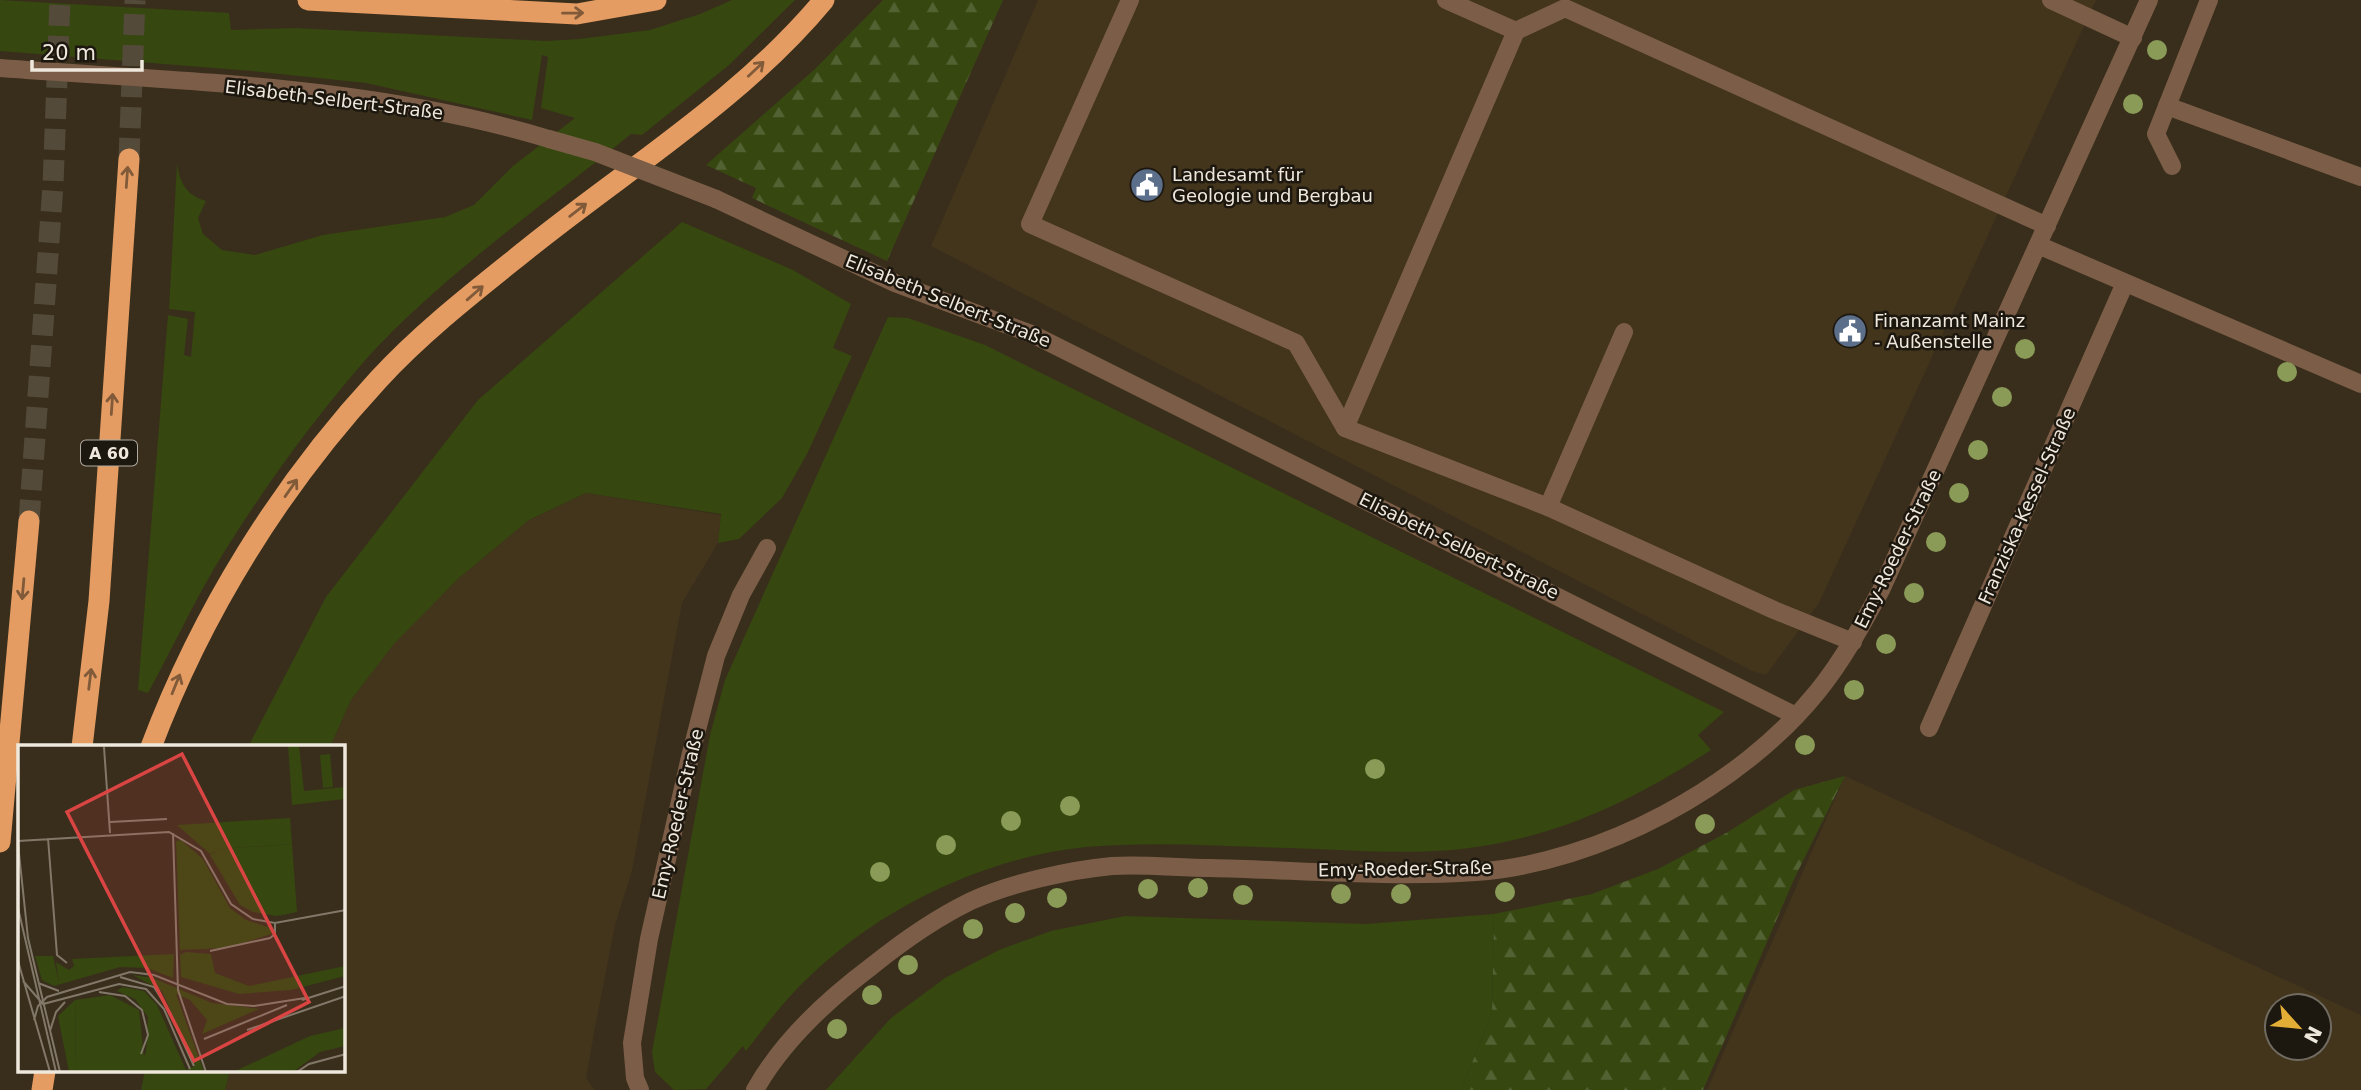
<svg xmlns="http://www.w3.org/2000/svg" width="2361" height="1090" viewBox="0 0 2361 1090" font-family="'DejaVu Sans',sans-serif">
<defs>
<pattern id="forest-firs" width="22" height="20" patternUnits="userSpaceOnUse" patternTransform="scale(1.75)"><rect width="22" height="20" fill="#364710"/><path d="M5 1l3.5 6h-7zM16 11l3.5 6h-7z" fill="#536232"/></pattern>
</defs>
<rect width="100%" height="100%" fill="#392e1c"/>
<g fill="#43341c" fill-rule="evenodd">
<path d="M1038,0H2096L1819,603L1766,675L1752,671L931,246Z"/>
<path d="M586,493L721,515L718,543L682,603L632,871L615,925L595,1028L586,1078L595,1090H225L230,1071H343V747H330L351,700L392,645L459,578L529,520Z"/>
<path d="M1845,776L2361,1015V1090H1707ZM2319,1006V1048H2277V1006Z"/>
</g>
<g fill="#364710">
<path d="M0,0L229,13L231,30L296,28L546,41L579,39L650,30L700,14L732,0H795L729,65L642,135L631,134C546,203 441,277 368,357C311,422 260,493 215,567C191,608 171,651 148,693L138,690L168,315L188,319L184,355L191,357L195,312L169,309L177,164C180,183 186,195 206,201L198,218L203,234L222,250L255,255L323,235L445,217L474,205L513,166L575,118L541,108L548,57L542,55L532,120L366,83L252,71L0,51Z"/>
<path d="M682,222L793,270L851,304L833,348L852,356L807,454L782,498L739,539L718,543L721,514L586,493L529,520L459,578L393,645L351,700L330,747H248L326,597L478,400Z"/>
<path d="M888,317L908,318L985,345L1724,712L1698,735L1711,750C1642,795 1571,831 1489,845C1423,857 1354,850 1288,848C1221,846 1153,841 1086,847C987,857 883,906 811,975C786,998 766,1025 746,1051L743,1046L706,1089L674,1090L655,1072L652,1052L710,735L725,680Z"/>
<path d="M1494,914L1492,1013L1461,1090H826L891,1018L945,978L999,950L1051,931L1125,916L1366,924Z"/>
<path d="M145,1071H230L225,1090H141Z"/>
</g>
<g fill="url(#forest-firs)">
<path d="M883,0H1003L887,261L752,198L756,188L706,165L815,69Z"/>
<path d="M1845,776L1795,877L1703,1090H1461L1492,1013L1494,914L1592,894L1658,869L1728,832L1794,790Z"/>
</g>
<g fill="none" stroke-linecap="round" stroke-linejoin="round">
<g stroke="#544a39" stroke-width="21" stroke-dasharray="21 10" stroke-linecap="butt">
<path d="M129,159L135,0"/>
<path d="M29,521L53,185L60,0"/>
</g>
<g stroke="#7c5e48" stroke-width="18">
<path d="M1130,0L1030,224L1296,343L1345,428L1548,507L1774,610L1853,642"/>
<path d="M1446,0L1516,31L1565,8L2047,226"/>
<path d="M2051,0L2133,38"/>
<path d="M0,68C183,82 372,85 549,139"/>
<path d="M2167,106L2361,177"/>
<path d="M2172,166L2156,134L2209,0"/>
<path d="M716,199L895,283L1034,335L1796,716"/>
<path d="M2038,245L2361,384"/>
<path d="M1345,428L1516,31"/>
<path d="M1548,507L1624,332"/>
<path d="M1929,728L2125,283"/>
<path d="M640,1090L635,1078L632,1043L649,939L690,757L716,656L741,595L767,548"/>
<path d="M755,1090C783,1040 827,1000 872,966C903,941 936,918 971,901C1010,883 1070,870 1112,866C1145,864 1179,868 1211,868C1299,870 1388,878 1476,872C1599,863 1741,787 1818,691C1843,660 1862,625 1881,590L2149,0"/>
</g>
<g stroke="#e49c63" stroke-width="21">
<path d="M308,0L577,14L656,0"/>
<path d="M82,747L99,601L129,159"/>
<path d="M151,747C202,612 280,486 378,380C421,333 475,291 525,251C625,170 741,100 824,0"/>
<path d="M0,842L29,521"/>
<path d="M42,1090L45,1071"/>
</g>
<path stroke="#7c5e48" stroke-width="18" d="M549,139L595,152L716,199"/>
</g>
<g fill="#8a9b57">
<circle cx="2157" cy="50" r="10"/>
<circle cx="2133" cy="104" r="10"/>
<circle cx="2025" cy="349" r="10"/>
<circle cx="2287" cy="372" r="10"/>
<circle cx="2002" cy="397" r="10"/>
<circle cx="1978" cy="450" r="10"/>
<circle cx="1959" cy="493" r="10"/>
<circle cx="1936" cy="542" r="10"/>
<circle cx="1914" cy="593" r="10"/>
<circle cx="1886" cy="644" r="10"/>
<circle cx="1854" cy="690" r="10"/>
<circle cx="1805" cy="745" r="10"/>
<circle cx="1375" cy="769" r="10"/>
<circle cx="1070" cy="806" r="10"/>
<circle cx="1011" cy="821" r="10"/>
<circle cx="1705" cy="824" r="10"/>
<circle cx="946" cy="845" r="10"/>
<circle cx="880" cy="872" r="10"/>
<circle cx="1198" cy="888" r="10"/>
<circle cx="1148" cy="889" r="10"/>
<circle cx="1505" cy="892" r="10"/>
<circle cx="1341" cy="894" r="10"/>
<circle cx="1401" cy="894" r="10"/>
<circle cx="1243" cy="895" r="10"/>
<circle cx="1057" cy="898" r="10"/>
<circle cx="1015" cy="913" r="10"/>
<circle cx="973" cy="929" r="10"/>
<circle cx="908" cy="965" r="10"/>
<circle cx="872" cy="995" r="10"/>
<circle cx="837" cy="1029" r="10"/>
</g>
<defs><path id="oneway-shaft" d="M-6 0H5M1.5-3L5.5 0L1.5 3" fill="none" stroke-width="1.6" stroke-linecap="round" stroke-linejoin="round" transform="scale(1.75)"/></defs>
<g stroke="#805a39">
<use href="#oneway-shaft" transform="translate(573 13) rotate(-1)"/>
<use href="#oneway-shaft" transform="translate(756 69) rotate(-43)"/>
<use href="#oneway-shaft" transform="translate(127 177) rotate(-86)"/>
<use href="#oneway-shaft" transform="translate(578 210) rotate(-38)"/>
<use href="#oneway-shaft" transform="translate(475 293) rotate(-41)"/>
<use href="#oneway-shaft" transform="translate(112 404) rotate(-86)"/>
<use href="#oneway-shaft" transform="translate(291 488) rotate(-55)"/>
<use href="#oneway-shaft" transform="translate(23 589) rotate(95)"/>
<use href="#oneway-shaft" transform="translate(90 679) rotate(-83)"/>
<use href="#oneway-shaft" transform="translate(176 684) rotate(-68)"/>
</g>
<defs>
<g id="civic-disc" transform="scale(1.75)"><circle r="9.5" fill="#5c6f8a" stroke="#1c170f"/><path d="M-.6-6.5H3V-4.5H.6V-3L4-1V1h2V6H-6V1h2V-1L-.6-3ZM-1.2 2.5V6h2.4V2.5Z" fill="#fff"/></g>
</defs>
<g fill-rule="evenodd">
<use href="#civic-disc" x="1147" y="185"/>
<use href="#civic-disc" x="1850" y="331"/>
</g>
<g text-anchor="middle" stroke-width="5" stroke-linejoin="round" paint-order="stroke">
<rect fill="#1c170f" stroke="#b0a99f" stroke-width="2" x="81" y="440.5" width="56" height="25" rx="5"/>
<g font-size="16" font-weight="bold" fill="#efe8dd">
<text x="109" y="459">A 60</text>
</g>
<g font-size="18" fill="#efe8dd" stroke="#1c170f">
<text transform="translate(334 100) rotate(7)" y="6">Elisabeth-Selbert-Straße</text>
<text transform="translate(948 301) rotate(22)" y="6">Elisabeth-Selbert-Straße</text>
<text transform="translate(2027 506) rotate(-66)" y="6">Franziska-Kessel-Straße</text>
<text transform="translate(1459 546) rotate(26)" y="6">Elisabeth-Selbert-Straße</text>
<text transform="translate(1898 549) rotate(-64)" y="6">Emy-Roeder-Straße</text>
<text transform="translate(678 814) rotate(-77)" y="6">Emy-Roeder-Straße</text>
<text transform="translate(1405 869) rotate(-1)" y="6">Emy-Roeder-Straße</text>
</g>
<g font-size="18" fill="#efe8dd" stroke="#1c170f" text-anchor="start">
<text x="1172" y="181">Landesamt für<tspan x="1172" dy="21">Geologie und Bergbau</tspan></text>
<text x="1874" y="327">Finanzamt Mainz<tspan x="1874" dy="21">- Außenstelle</tspan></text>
</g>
</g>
<g transform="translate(18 745)">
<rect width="327" height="327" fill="#392e1c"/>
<path d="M270,0H281L286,46L327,42V54L274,60ZM312,9L315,42L305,43L302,10ZM163,95L185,114L212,163L228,175L253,183L254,189L209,203L162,205L158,96ZM274,99L279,167L259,171L235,167L222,160L192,110L202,104ZM168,207L193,209L197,228L231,241L327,221V231L273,245L221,249L163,232L162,210ZM115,230L135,233L194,258L241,264L184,289L189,275L172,255L158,249L186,327H58L57,255L92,250L121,265L126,311L128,307L130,272L117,254L99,246L104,242L126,246L139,260L168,325L177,321L144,246Z" fill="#364710"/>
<path d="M272,73L274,99L203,104L192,109L159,80ZM156,209L155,233L129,223L102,222L36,241L24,235L17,211H35L41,238L38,217L51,225L56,221L54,214ZM57,255L58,327H51L40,271Z" fill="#364710"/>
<path d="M327,283V301L302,307L275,327H215L292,291Z" fill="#364710"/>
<path fill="none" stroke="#827869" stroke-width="2" d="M86,2L92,88M92,77L149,74M155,88L160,245L188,327M30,93L39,210L49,218M0,96L151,87L183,106L213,159L235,174L257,178L328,165M0,99L10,193L42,327M0,163L38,327M192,206L252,193L257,189V178M0,216L32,327M102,232L136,242L153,269M5,236L25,259L101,239L128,244L146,264L172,324M20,238L41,246M81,247L107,251L124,265L130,290L123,309M284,255L328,241M16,275L20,261L29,252L112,227L136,230L209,259L236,261L287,253M159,284L176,321M229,285L328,251M32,286L38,267L47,257M186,294L269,260M279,327L291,319L328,309"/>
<path fill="#da4543" fill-opacity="0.15" stroke="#da4543" stroke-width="3.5" d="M164,9L291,257L176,316L49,67Z"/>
<rect width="327" height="327" fill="none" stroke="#efe8dd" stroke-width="3.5"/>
</g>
<g transform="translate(2298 1027) rotate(117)"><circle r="33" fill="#1c170f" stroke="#706b61" stroke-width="2"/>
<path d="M0-5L12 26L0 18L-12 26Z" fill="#e3ae35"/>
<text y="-10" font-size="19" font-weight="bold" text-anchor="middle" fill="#efe8dd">N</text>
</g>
<path d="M32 60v10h110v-10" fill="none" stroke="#efe8dd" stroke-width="3.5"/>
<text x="42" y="60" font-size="21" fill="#efe8dd" stroke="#1c170f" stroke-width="5" paint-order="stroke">20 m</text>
</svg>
